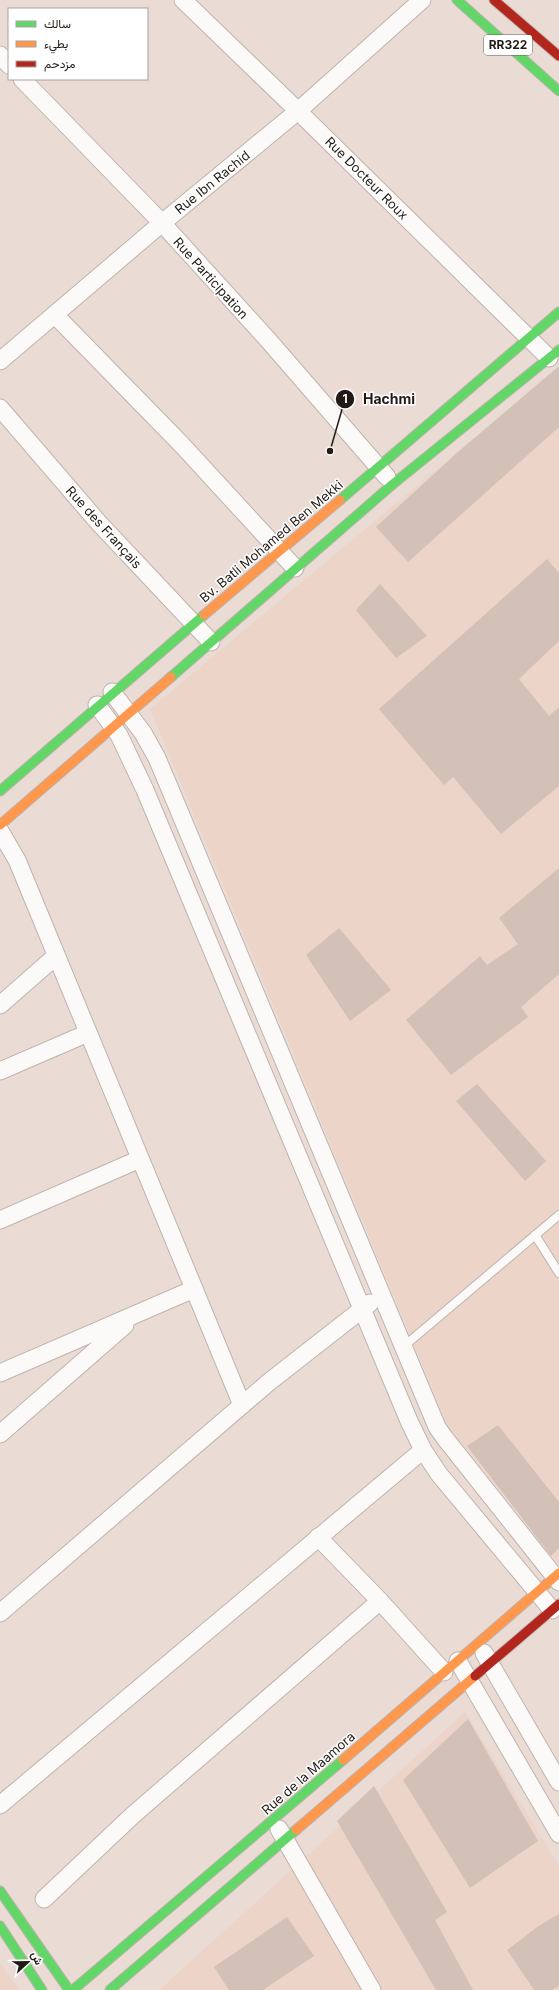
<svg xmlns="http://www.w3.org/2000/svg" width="559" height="1990" viewBox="0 0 559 1990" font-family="Inter,Vazirmatn,sans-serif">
<rect width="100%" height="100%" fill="#eadcd5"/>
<g fill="#ecd4c8">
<path d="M559,367V1562L558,1563L447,1424L150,709Z"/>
<path d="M465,1712L559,1866V1990H159Z"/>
<path d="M0,1963L17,1987L19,1990H0Z"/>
</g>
<g fill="#d3c0b6">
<path d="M559,366V427L408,562L376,527L458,452Z"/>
<path d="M547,559L559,573V641L519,679L549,716L559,707V786L501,834L453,777L444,785L379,709Z"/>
<path d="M380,584L427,636L396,658L356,610Z"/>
<path d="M559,868V974L521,1007L528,1017L451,1075L406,1020L480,956L487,965L518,944L499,918Z"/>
<path d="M339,928L391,990L350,1021L306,955Z"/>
<path d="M477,1084L546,1161L525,1181L456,1101Z"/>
<path d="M498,1425L559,1502V1548L551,1556L467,1446Z"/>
<path d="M468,1719L538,1841L470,1888L403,1780Z"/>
<path d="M374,1786L447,1912L435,1920L473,1990H436L337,1821Z"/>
<path d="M559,1914V1986L552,1990H534L507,1950L540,1925Z"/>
<path d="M287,1917L314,1956L263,1990H229L214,1967Z"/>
</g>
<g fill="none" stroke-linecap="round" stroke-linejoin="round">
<g stroke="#beb3ae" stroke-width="10">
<g id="lane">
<path d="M535,1235L559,1273"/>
<path d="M403,1347L559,1215"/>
</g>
</g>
<g stroke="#beb3ae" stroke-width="19">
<g id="street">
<path d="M183,0L298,111L549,358"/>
<path d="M0,55L9,65"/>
<path d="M22,79L162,223L269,341L387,477"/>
<path d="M55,315L182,445L295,568"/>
<path d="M0,361L162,223L298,111L422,0"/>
<path d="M0,408L98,522L211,642"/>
<path d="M112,692L143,733L157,758L437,1427L444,1437L559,1582"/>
<path d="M97,705L119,735L145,790L409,1421L423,1450L439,1474L552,1610"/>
<path d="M0,831L17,860L242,1405"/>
<path d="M0,1005L56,956"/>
<path d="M0,1071L88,1033"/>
<path d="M0,1220L140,1159"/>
<path d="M0,1373L194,1289"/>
<path d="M0,1434L125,1325"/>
<path d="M318,1537L380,1601L444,1672"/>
<path d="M0,1613L269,1382L370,1303"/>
<path d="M484,1653L559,1782"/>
<path d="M458,1661L559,1834"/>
<path d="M0,1805L423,1450"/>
<path d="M279,1829L372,1990"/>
<path d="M44,1899L133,1815L380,1601"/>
</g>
</g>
<g stroke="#beb3ae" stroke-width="11">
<g id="fast">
<path d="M457,0L559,91"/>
<path d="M340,500L559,312"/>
<path d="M171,677L393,484L559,350"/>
<path d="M0,791L204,615"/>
<path d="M0,1891L69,1990"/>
<path d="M0,1926L42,1990"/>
<path d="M73,1990L343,1760"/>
<path d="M110,1990L296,1830"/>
</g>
</g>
<g stroke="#beb3ae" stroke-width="11">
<g id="slow">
<path d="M204,615L340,500"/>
<path d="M0,825L171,677"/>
<path d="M343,1760L559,1573"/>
<path d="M296,1830L475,1676"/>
</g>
</g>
<g stroke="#beb3ae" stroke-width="11">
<g id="jam">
<path d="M494,0L559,56"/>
<path d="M475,1676L559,1604"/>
</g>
</g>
<use href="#lane" stroke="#fcfaf9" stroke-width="8"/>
<use href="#street" stroke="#fcfaf9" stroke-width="17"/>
<use href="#fast" stroke="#63d668" stroke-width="9"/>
<use href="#slow" stroke="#ff974d" stroke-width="9"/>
<use href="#jam" stroke="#b3261e" stroke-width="9"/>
</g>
<g text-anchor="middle" stroke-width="3" stroke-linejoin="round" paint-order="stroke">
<rect fill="#fff" stroke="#645f5b" stroke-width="1" x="484" y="35" width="48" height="20" rx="3"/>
<g font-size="12" font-weight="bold" fill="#221a15">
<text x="508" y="49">RR322</text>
</g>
<g font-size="13" fill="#221a15" stroke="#fff">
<text transform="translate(367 178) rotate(45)" y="5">Rue Docteur Roux</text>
<text transform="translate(212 182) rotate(-39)" y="5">Rue Ibn Rachid</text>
<text transform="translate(211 278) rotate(48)" y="5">Rue Participation</text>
<text transform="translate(104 527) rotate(48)" y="5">Rue des Français</text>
<text transform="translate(271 541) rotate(-40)" y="5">Bv. Batli Mohamed Ben Mekki</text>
<text transform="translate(308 1773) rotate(-41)" y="5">Rue de la Maamora</text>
</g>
</g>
<path fill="none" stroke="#221a15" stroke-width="1.5" d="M330 451L345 399"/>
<g fill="#221a15" stroke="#fff" stroke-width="1.5">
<circle cx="330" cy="451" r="4"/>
<circle cx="345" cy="399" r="10"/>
</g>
<g font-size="12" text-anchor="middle" font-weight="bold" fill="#fff">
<text x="345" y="403">1</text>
</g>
<g font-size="14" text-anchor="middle" font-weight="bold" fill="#221a15" stroke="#fff" stroke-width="3" stroke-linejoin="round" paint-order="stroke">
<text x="389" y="404">Hachmi</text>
</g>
<rect x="8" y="8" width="140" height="72" fill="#ffffff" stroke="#a7a3a1"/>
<rect x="16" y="21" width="20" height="6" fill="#63d668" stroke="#a7a3a1"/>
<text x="44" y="28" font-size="12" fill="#221a15">سالك</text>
<rect x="16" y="41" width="20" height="6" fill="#ff974d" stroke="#a7a3a1"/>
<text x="44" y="48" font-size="12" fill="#221a15">بطيء</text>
<rect x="16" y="61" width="20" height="6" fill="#b3261e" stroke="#a7a3a1"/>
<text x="44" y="68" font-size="12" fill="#221a15">مزدحم</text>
<g transform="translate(28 1962) rotate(68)" stroke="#ffffff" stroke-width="3" paint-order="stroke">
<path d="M0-3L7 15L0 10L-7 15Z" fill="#221a15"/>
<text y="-6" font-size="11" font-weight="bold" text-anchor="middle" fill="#221a15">ش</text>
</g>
</svg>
